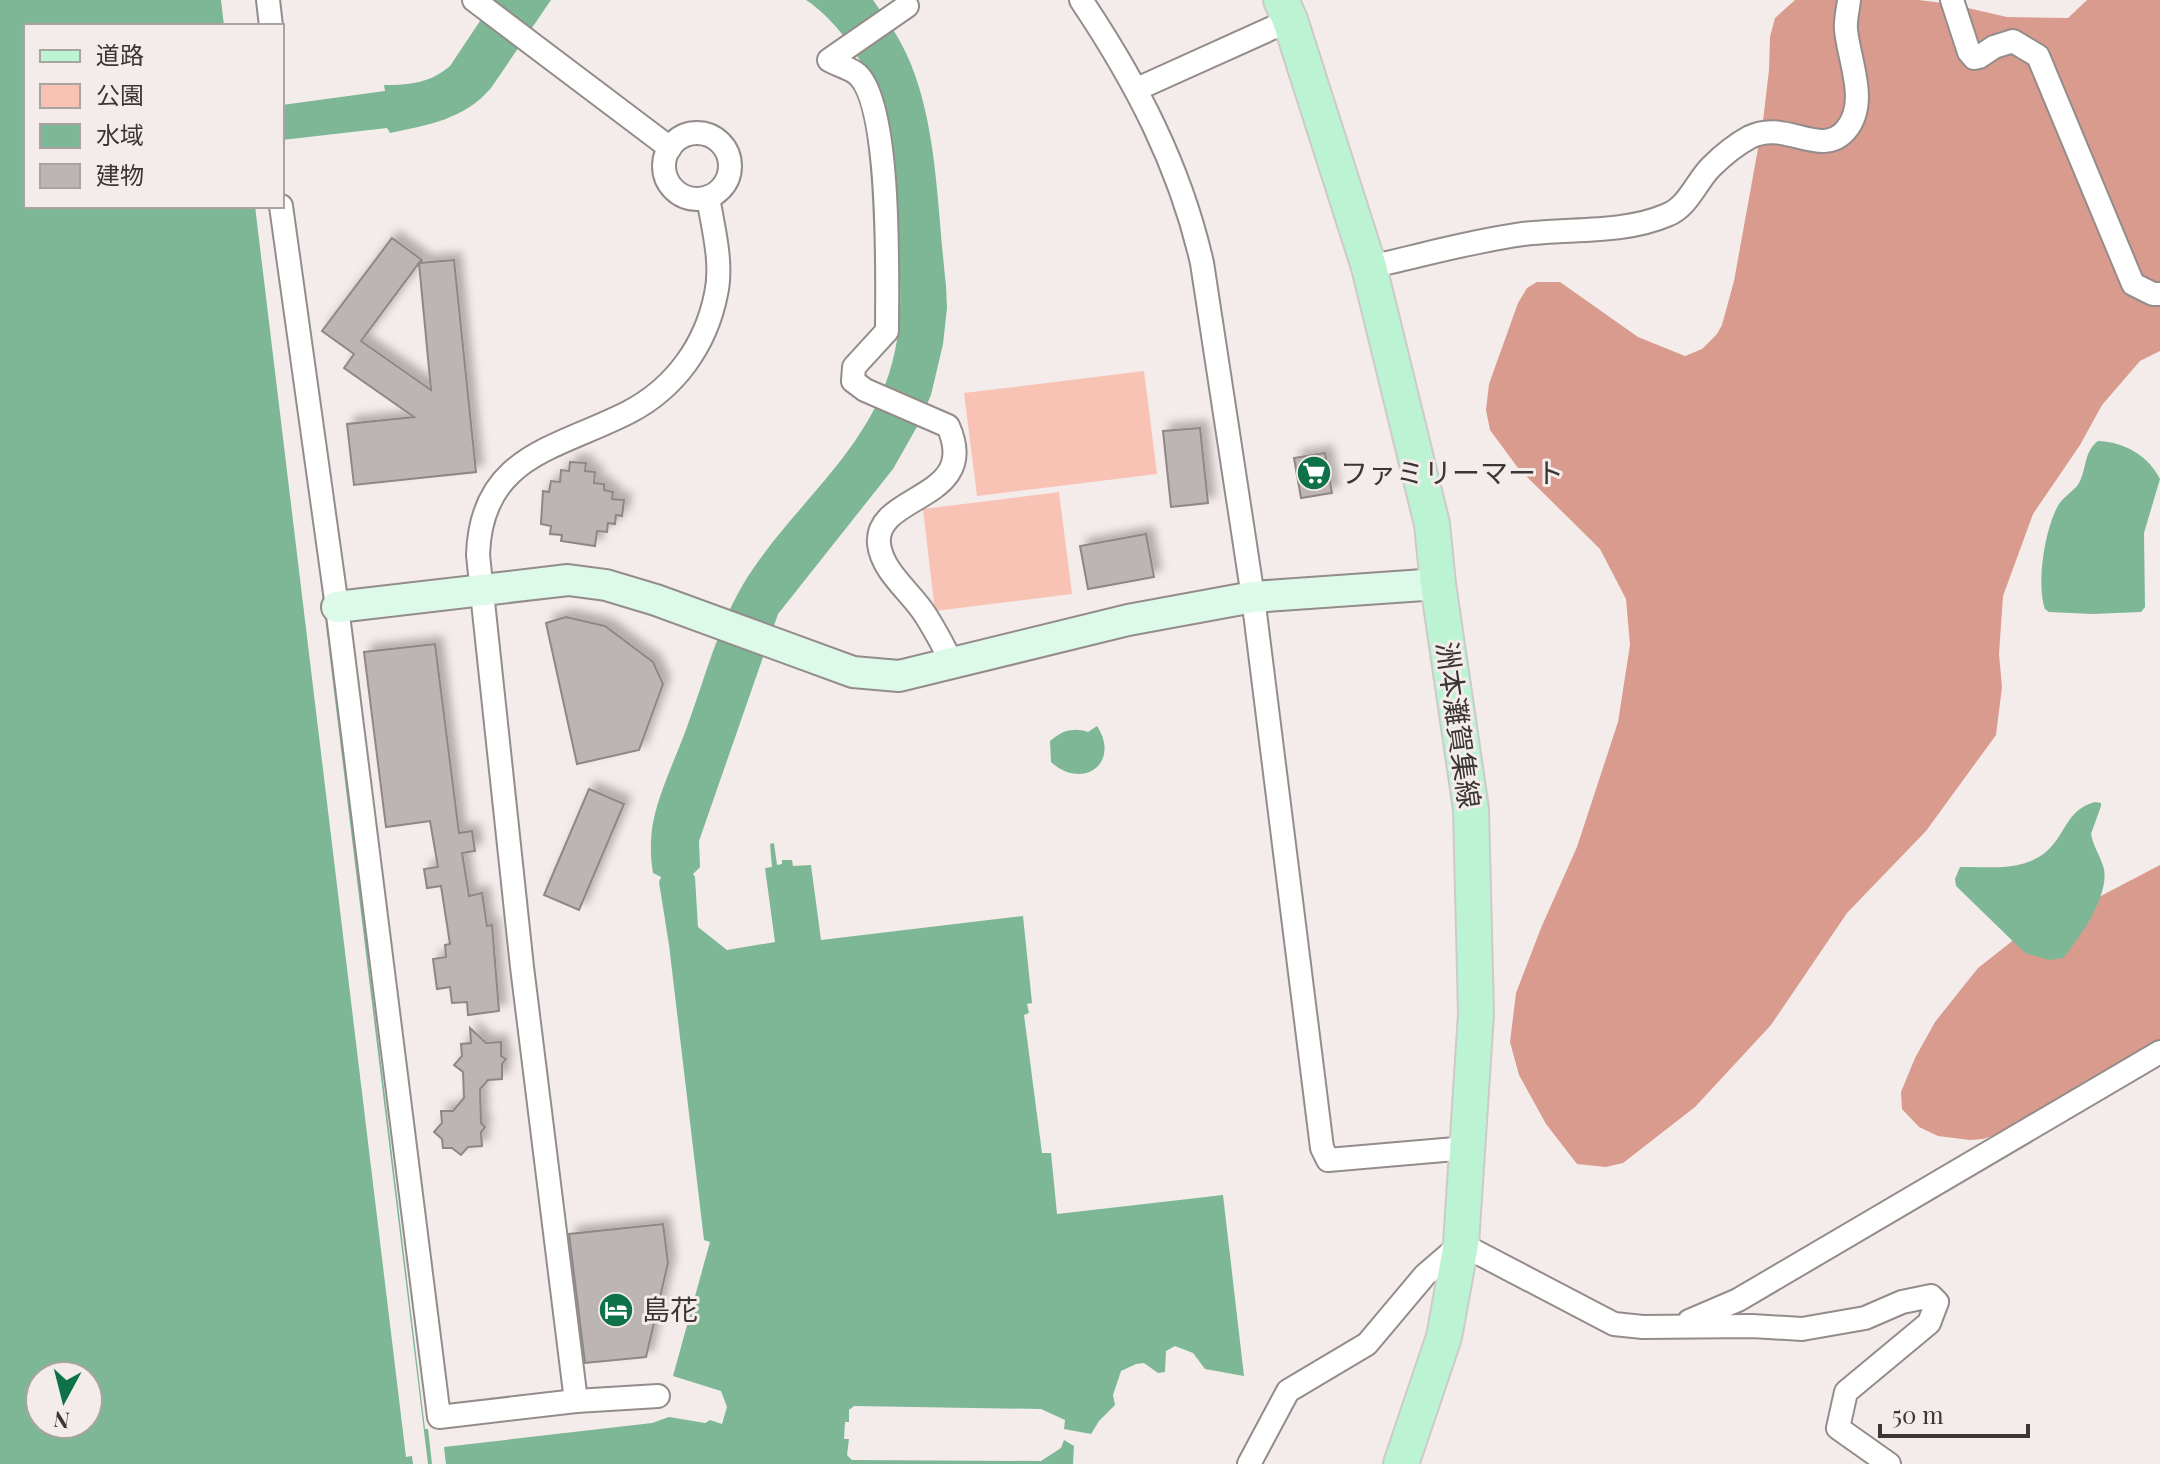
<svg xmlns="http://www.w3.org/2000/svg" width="2160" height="1464" viewBox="0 0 2160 1464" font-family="'Playfair Display','Noto Sans JP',serif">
<defs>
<filter id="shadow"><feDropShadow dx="7" dy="-7" stdDeviation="4" flood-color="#0004"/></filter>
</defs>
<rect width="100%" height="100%" fill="#f4ecea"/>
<g fill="#f8c2b5">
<path d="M1144,371L1157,474L977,496L964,393Z"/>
<path d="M1059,492L1072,594L935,611L923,509Z"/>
</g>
<g fill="#d99b8d">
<path d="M1795,0H1919L1950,4L2007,17L2068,18L2087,0H2160V351L2140,361L2102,405L2080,445L2033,514L2003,596L1999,654L2002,687L1996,735L1926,831L1847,913L1771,1025L1695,1107L1623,1163L1606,1167L1577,1164L1546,1124L1519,1075L1510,1042L1516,993L1541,928L1577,847L1618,722L1630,645L1626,599L1600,549L1518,468L1490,430L1486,410L1489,384L1518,303L1527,288L1537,282H1560L1638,337L1685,356L1702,349L1717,334L1722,325L1734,281L1763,121L1769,70L1770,37L1775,18Z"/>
<path d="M2160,865V1066L2058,1115L1983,1139L1970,1140L1938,1136L1919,1127L1902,1109L1901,1092L1915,1058L1935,1022L1978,968L2039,920L2097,898Z"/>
</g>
<g fill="#7db795" fill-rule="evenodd">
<path d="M0,0H221L224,26H26V206H278L425,1429H428L432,1464H0ZM40,1376H88V1424H40Z"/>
<path d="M494,0H551L491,88C465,119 428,125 390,133L387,128L282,140V105L385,91L384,85C410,85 430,83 450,66Z"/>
<path d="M806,0H873C885,17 897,34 906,53C938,121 937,210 946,285L947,308L943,344L931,395L918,425L893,469L778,614L699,841L700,867L693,874L695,877L698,927L727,950L775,942L765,868L772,867L770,844L774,843L777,865L782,864V860H792L793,866L811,865L821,940L1023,916L1032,1003L1027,1004L1029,1013L1024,1015L1042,1153H1051L1057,1214L1223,1195L1244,1376L1205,1369L1193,1353L1175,1346L1166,1351L1165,1372L1158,1373L1144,1363L1136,1364L1121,1371L1113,1395L1115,1405L1099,1421L1091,1434L1064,1429L1065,1420L1041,1409L854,1406L849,1410V1422H845L844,1439H849L847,1455L852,1460L1041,1461L1061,1448L1064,1440L1074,1446L1073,1464H446L444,1447L652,1423L669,1417L705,1423L710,1420L722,1424L727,1407L721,1391L673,1376L710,1242L704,1240L669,945L659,882L661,877L653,873C650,856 650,835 654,818C661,788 676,757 687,727C707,673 721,613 755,566C797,505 858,456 885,385C914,311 895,226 882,152C878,129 877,102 869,80C860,53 830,15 806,0Z"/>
<path d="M2098,441C2124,442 2148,455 2160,479L2144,533L2145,607L2141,612L2092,614L2049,612L2045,609C2036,584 2045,527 2059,504C2065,495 2076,490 2080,481C2087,466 2084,452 2098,441Z"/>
<path d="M1097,726C1121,763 1083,791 1051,762L1050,741C1062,730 1074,727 1088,732Z"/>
<path d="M2095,802L2101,803V806L2091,834C2093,846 2101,857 2104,869C2109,896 2080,938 2063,958L2049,960L2025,953L1956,886L1955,879L1960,867C1990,866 2021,873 2047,851C2066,834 2067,809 2095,802Z"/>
</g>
<path fill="#f4ecea" d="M255,206H275L428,1464H413L412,1456L406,1457Z"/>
<g fill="#bdb5b3" stroke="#8e8785" stroke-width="2" fill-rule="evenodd" filter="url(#shadow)">
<path d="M392,238L422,260L419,263L454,260L476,472L354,485L347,424L414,417L344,368L354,354L322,331ZM419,263L431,390L361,341Z"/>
<path d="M1200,428L1208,503L1171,507L1163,431Z"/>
<path d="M1325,453L1332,493L1301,498L1294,458Z"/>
<path d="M570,462L586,463L585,471L595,472L594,483L604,484V490L613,492L612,499L624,500L622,516L616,515L615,524L608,523L607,532L597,531L595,546L561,541L562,535L550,534L551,526L541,524L543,491L549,492L551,481L560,482L561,470L569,471Z"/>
<path d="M1146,534L1154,577L1088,589L1080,546Z"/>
<path d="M566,617L605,626L653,662L663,684L639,750L577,764L546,623Z"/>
<path d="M435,644L459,833L472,831L475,851L462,853L469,896L482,893L487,926L492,925L499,1011L468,1015L467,1002L452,1003L450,987L437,989L433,959L446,957L445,945L450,944L441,886L427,888L424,869L438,867L430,821L386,827L364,652Z"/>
<path d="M589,789L624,804L579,910L544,895Z"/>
<path d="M470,1028L486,1043L501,1042V1056L506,1059L502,1064V1079L488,1080L480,1089L481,1123L485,1127L481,1132L482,1146L468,1147L461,1155L452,1148H443L442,1139L434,1132L442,1123L441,1111H453L464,1098L463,1072L454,1065L462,1056L461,1044L471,1043Z"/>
<path d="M663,1224L668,1263L646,1357L585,1363L569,1234Z"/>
</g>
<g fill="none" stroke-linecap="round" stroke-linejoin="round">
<g stroke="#948c8a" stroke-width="26">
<g id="street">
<path d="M268,0L271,26"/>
<path d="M474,0L670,148"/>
<path d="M1081,0C1136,82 1180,166 1202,263L1253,597L1322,1148L1328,1160L1467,1148"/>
<path d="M1952,0L1969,52L1974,58L1979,57L1994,47L2013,41L2038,56L2133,284L2153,294H2160"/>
<path d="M907,6L829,60C837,65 850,68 857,74C892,104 887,283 887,331L854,367L853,381L865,390L948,426C982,501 874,493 879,544C882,570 907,589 922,610C934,627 943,646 953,664"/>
<path d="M1137,89L1290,20"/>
<circle cx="697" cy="166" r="33"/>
<path d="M281,206L337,607L439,1417L576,1401L658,1396"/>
<path d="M1369,267C1420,256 1471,241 1523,234C1569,228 1623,234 1667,215C1688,207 1696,182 1711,167C1721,157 1737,144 1750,137C1786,119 1821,159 1846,130C1869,103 1849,61 1846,30C1845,20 1848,10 1849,0"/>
<path d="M1689,1321L1738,1300L2160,1052"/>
<path d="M576,1401L522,967L478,555C481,455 557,449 629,412C675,388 706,345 716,294C723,263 713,228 708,197"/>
<path d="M1249,1464L1288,1391L1367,1344L1425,1275L1461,1244L1614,1324L1643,1327L1752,1326L1802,1329L1865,1318L1902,1302L1931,1296L1937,1302L1929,1323L1846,1392L1838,1428L1889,1464"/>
</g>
</g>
<g stroke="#948c8a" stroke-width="34">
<path id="secondary" d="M337,607L568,580L606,585L656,600L853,672L899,676L1128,620L1253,597L1438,584"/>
</g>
<g stroke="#cccbca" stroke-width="38">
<path id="primary" d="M1281,0L1290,20L1369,267L1432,524L1438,584L1471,809L1476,1014L1461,1244L1444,1337L1401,1464"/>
</g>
<use href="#street" stroke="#fff" stroke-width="22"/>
<use href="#secondary" stroke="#ddf9e9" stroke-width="30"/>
<use href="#primary" stroke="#bbf3d3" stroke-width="34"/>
</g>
<defs>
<g id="supermarket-disc" transform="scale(1.8)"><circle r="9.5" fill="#0f7147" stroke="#f4ecea"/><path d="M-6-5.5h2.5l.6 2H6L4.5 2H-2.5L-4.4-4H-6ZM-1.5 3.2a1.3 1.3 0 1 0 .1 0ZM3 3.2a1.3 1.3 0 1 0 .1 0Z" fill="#fff"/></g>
<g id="hotel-disc" transform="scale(1.8)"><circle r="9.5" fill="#0f7147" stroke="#f4ecea"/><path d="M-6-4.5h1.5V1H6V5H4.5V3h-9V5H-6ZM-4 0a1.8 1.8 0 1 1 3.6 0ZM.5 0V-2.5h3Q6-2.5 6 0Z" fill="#fff"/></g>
</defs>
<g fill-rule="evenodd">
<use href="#supermarket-disc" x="1314" y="473"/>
<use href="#hotel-disc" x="616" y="1310"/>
</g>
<g text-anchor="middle" stroke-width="6" stroke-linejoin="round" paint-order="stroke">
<g font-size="28" fill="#393635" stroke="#f4ecea" text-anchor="start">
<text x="1340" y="483">ファミリーマート</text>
<text x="642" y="1320">島花</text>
</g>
<g font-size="28" fill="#393635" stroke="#f4ecea">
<text transform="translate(1458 725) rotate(82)" y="10">洲本灘賀集線</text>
</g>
</g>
<rect x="24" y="24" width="260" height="184" fill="#f4ecea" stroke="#a9a3a2" stroke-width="2"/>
<rect x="40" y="50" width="40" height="12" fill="#bbf3d3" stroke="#a9a3a2" stroke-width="2"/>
<text x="96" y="64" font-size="24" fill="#393635">道路</text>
<rect x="40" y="84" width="40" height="24" fill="#f8c2b5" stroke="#a9a3a2" stroke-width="2"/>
<text x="96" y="104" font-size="24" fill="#393635">公園</text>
<rect x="40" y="124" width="40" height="24" fill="#7db795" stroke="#a9a3a2" stroke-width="2"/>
<text x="96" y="144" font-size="24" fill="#393635">水域</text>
<rect x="40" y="164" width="40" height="24" fill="#bdb5b3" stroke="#a9a3a2" stroke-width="2"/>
<text x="96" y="184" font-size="24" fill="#393635">建物</text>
<g transform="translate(64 1400) rotate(187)"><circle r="38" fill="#f4ecea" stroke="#a9a3a2" stroke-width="2"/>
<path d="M0-6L14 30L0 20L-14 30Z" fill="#0f7147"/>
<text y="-12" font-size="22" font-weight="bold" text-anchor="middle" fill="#393635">N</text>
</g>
<path d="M1880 1424v12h148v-12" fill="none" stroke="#393635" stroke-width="4"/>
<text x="1892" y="1424" font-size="24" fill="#393635" stroke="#f4ecea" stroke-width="6" paint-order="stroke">50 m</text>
</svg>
